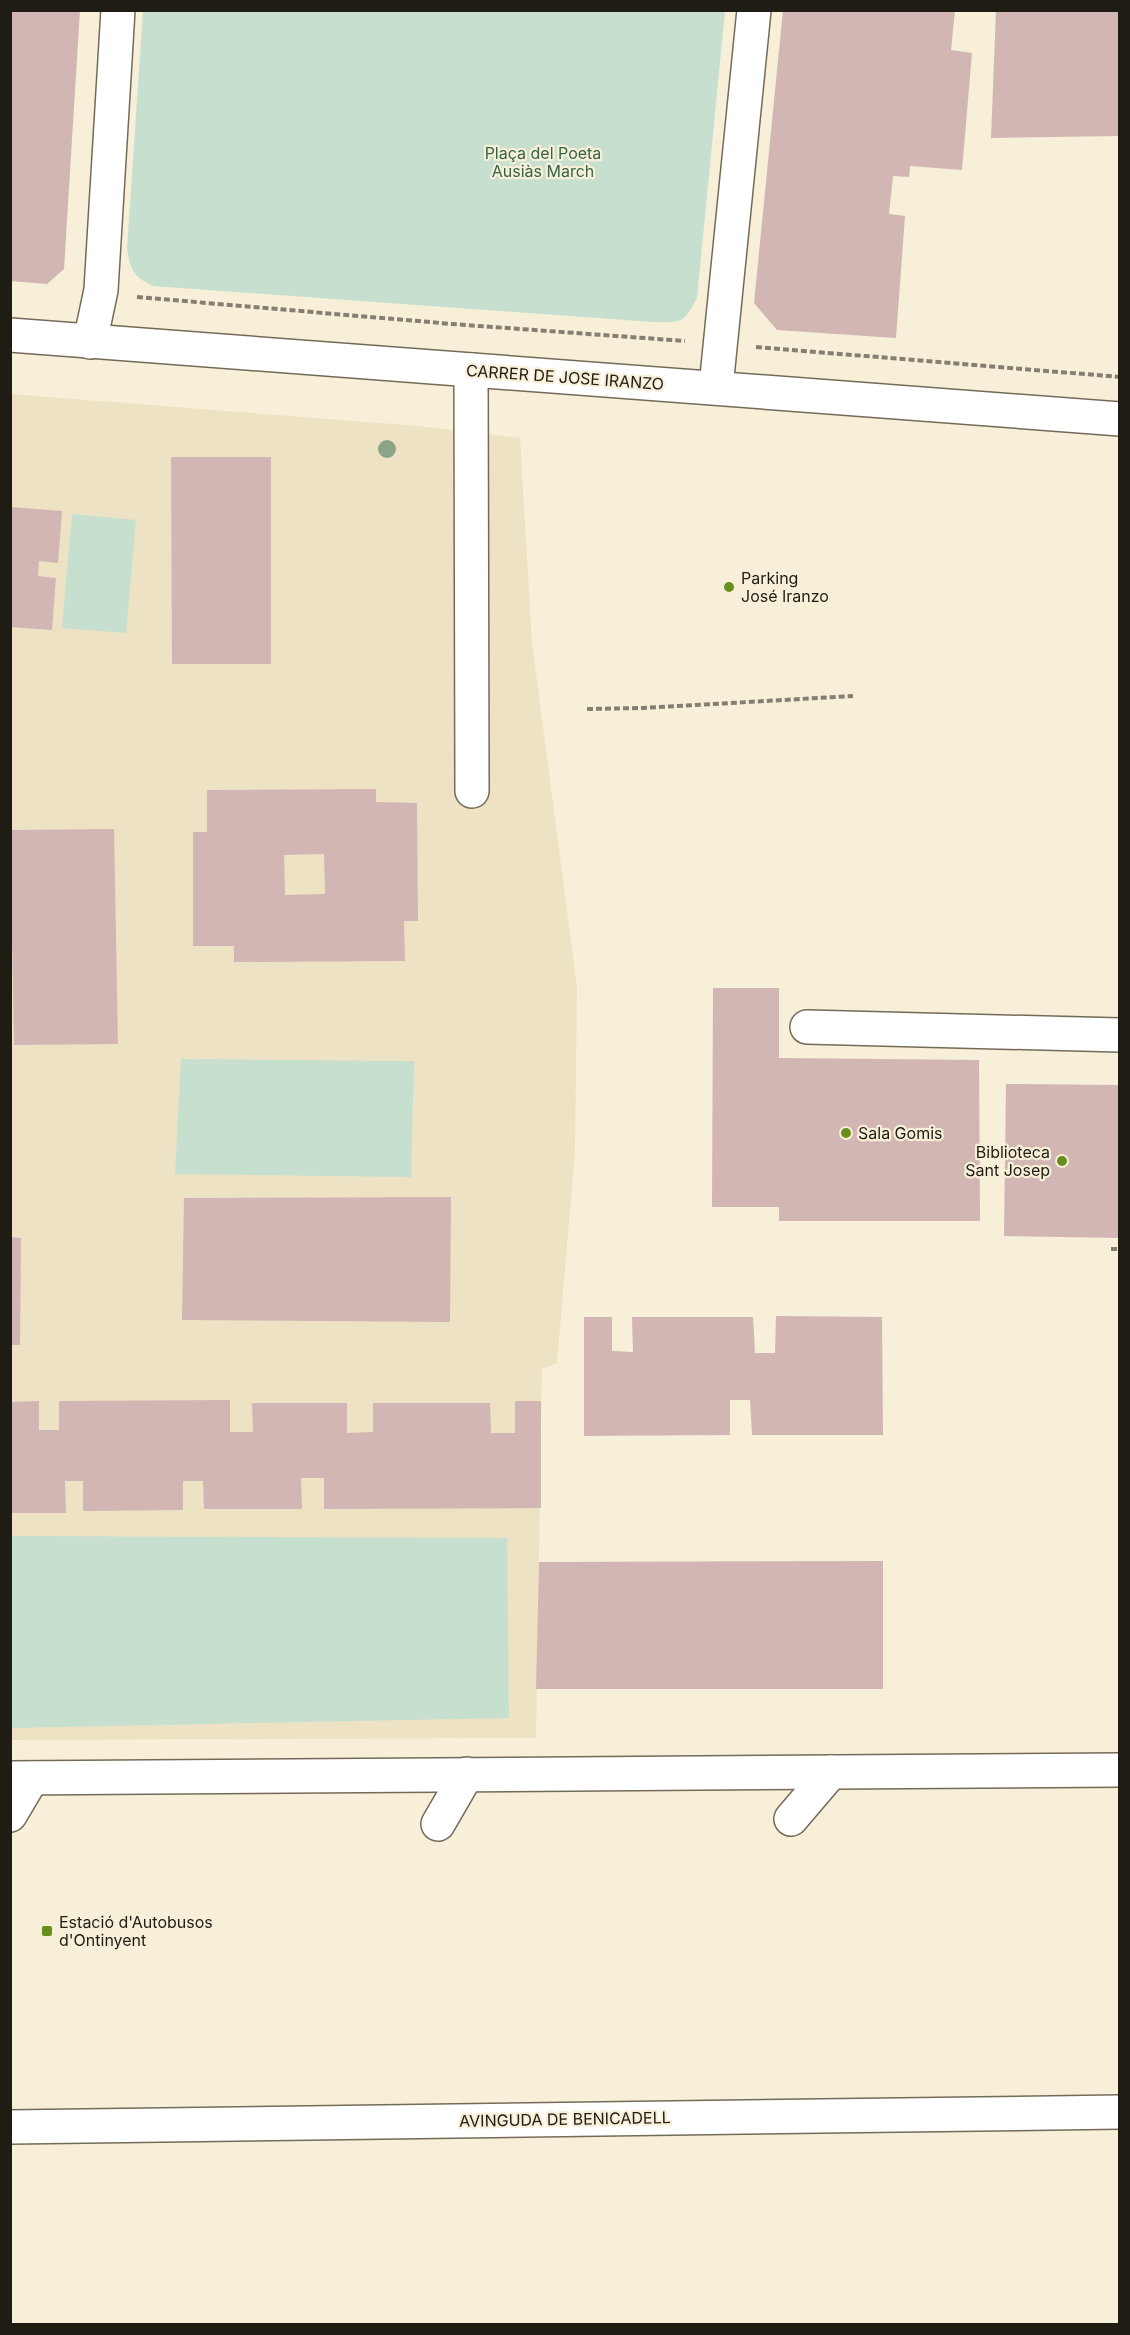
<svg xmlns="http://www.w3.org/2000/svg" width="1130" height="2335" viewBox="0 0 1130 2335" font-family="Inter,sans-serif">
<rect width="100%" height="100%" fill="#f7efd8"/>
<path fill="#ede2c4" d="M10,394L418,426L520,438L532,643L577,987L575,1151L557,1363L542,1369L536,1738L11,1740Z"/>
<g fill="#c6dfce">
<path d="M143,11H725L697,298C684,323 681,323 653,322L153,286C133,276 131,271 127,249Z"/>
<path d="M72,514L136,520L126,633L62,628Z"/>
<path d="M181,1059L414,1061L411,1177L175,1174Z"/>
<path d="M10,1536L507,1538L509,1718L11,1728Z"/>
</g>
<g fill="#d1b6b3" fill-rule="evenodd">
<path d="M10,10H80L64,269L47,284L10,281Z"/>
<path d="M783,10H955L951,50L972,53L962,170L910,166L909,177L893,176L889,214L905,216L896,338L777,330L754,303Z"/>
<path d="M996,10H1120V136L991,138Z"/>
<path d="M171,457H271V664H172Z"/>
<path d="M10,507L62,511L58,563L39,561L38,576L56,578L52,630L10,627Z"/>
<path d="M376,789V802L417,803L418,921H404L405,961L234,962V946H193V832H207V790ZM324,854L325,894L285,895L284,855Z"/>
<path d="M114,829L118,1044L14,1045L10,830Z"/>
<path d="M713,988H779V1058L979,1060L980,1221H779V1207H712Z"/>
<path d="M1006,1084L1120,1085V1238L1004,1236Z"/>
<path d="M451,1197L450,1322L182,1320L184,1198Z"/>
<path d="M10,1237L21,1238L20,1345H10Z"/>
<path d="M776,1316L882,1317L883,1435H752L750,1400H730V1435L584,1436V1317H612V1351L633,1352L632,1317H753L755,1353H775Z"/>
<path d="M230,1400V1432H253L252,1403H347V1433L373,1432V1403H490L491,1433H515V1401H541V1508L324,1509V1478H301L302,1509H204L203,1481H183V1510L83,1511V1481H65L66,1513H10V1402L39,1401V1430H59V1401Z"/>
<path d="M883,1561V1689H536L539,1562Z"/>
</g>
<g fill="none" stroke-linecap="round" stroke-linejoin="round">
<g stroke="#736b57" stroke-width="36">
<g id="minor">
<path d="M10,335L1120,419"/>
<path d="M90,342L101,290L118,10"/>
<path d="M471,370L472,791"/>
<path d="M716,387L754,10"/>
<path d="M807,1027L1120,1035"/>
<path d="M10,1778L1120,1770"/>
<path d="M10,1815L32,1778"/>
<path d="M791,1819L831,1772"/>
<path d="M438,1824L467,1774"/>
<path d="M10,2127L1120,2112"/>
</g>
</g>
<g stroke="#847f70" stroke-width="4" stroke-dasharray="6 3" stroke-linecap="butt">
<path d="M137,297L452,324L685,341"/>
<path d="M756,347L1120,377"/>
<path d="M587,709L643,708L853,696"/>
<path d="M1111,1249H1120"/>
</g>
<use href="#minor" stroke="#fff" stroke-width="33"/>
</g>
<circle fill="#8ca388" cx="387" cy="449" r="9"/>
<g fill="#688f1d" stroke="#f7efd8" stroke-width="2">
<circle cx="729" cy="587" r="6"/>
<circle cx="846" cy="1133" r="6"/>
<circle cx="1062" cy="1161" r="6"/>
<rect x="41" y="1925" width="12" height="12" rx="3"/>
</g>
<g text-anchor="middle" stroke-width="4.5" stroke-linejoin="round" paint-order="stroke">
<g font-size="16" fill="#356447" stroke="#f7efd8">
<text x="543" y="159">Plaça del Poeta<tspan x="543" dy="18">Ausiàs March</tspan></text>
</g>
<g font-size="16" fill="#1f1c14" stroke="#f7efd8">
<text transform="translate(565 377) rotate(4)" y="6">CARRER DE JOSE IRANZO</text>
<text transform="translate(565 2119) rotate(-1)" y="6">AVINGUDA DE BENICADELL</text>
</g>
<g font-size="16" fill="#1f1c14" stroke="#f7efd8" text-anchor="start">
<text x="741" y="584">Parking<tspan x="741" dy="18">José Iranzo</tspan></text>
<text x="858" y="1139">Sala Gomis</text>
<text x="1050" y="1158" text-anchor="end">Biblioteca<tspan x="1050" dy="18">Sant Josep</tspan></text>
<text x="59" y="1928">Estació d'Autobusos<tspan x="59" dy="18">d'Ontinyent</tspan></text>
</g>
</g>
<rect width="1130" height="2335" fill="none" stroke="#1f1c14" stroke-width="24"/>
</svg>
